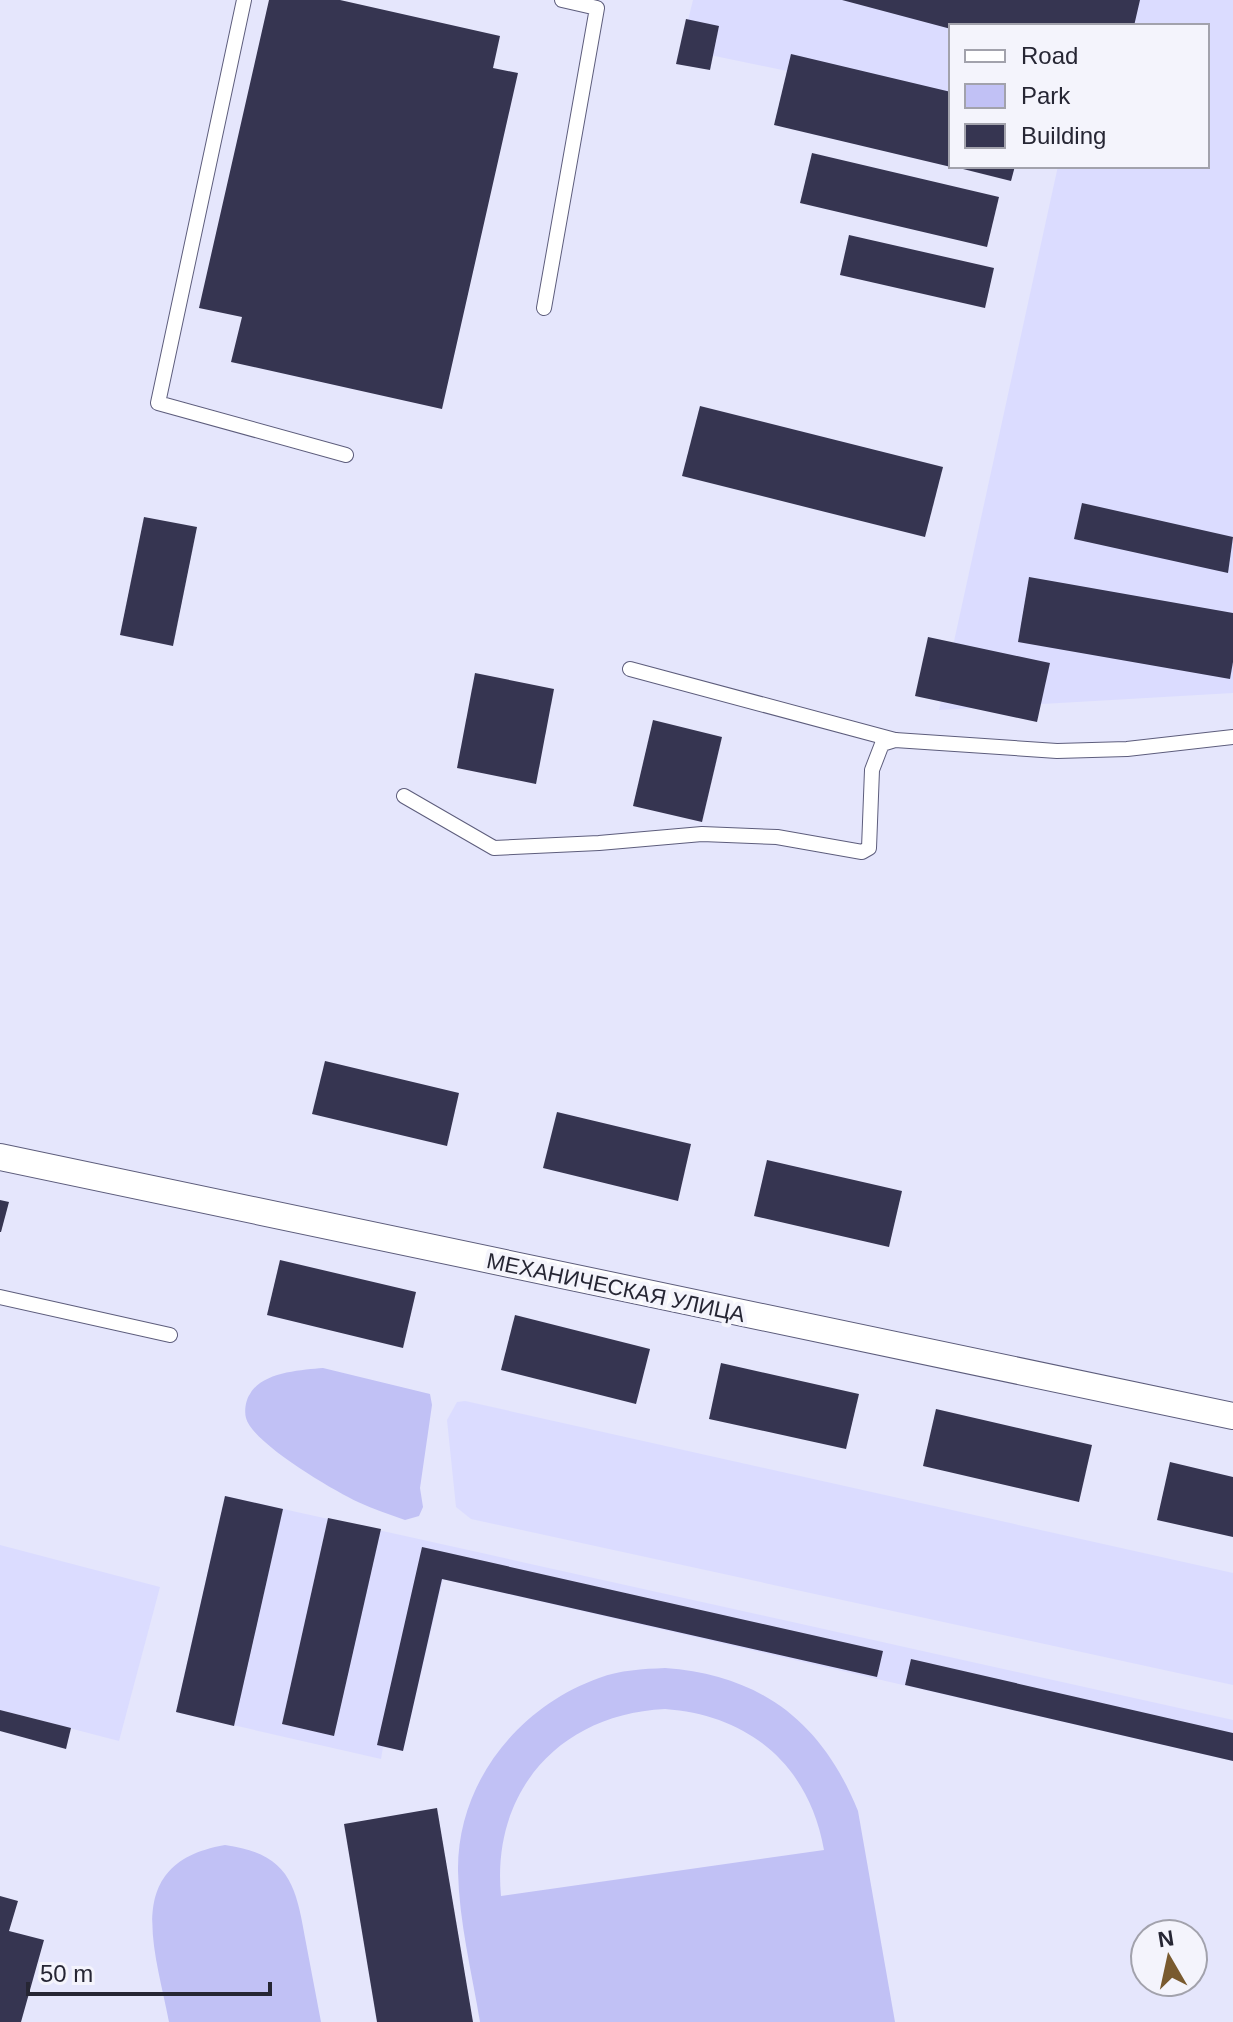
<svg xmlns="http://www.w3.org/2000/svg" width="1233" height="2022" viewBox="0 0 1233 2022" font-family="Arial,sans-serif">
<rect width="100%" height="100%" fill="#e5e6fc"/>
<g fill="#dbdcff">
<path d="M693,0H1233V693L939,710L1058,166H1207V26H951V105L681,49Z"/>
<path d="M465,1401L1233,1573V1685L471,1519L456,1507L447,1420L457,1402Z"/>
<path d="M225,1496L1233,1720V1761L443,1579L403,1751L383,1747L381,1759L176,1712Z"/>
<path d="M0,1545L160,1587L119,1741L0,1710Z"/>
</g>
<g fill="#c1c1f5" fill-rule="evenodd">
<path d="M323,1368L430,1394L432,1405L420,1488L423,1507L419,1516L405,1520C389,1514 373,1509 358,1502C334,1491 252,1443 246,1418C244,1411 246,1399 250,1394C262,1372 301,1370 323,1368Z"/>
<path d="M665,1668C761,1675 822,1722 858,1811L895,2022H480C472,1973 459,1922 458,1871C457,1783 518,1707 599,1678C620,1670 643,1669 665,1668ZM665,1709C749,1715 809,1765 824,1850L501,1896C491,1791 560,1714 665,1709Z"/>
<path d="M225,1845C290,1854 296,1885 306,1943C311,1969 316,1996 321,2022H169C155,1948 121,1863 225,1845Z"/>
</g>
<g fill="#363551">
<path d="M269,0H340L500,36L493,68L518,73L442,409L231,362L242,317L199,308Z"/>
<path d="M842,0H1140L1134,26H951V29Z"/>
<path d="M686,19L719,26L710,70L676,64Z"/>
<path d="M791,54L951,92V167L774,125Z"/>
<path d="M812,153L999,197L987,247L800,203Z"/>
<path d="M951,166H1015L1011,181Z"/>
<path d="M849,235L994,268L985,308L840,275Z"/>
<path d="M700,406L943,467L925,537L682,476Z"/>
<path d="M1082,503L1233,537L1228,573L1074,539Z"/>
<path d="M144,517L197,527L173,646L120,635Z"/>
<path d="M1029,577L1233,613V662L1230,679L1018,642Z"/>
<path d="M928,637L1050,663L1037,722L915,696Z"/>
<path d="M475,673L554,689L536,784L457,768Z"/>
<path d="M653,720L722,737L702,822L633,806Z"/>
<path d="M325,1061L459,1093L447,1146L312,1114Z"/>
<path d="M557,1112L691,1144L678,1201L543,1168Z"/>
<path d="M767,1160L902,1191L889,1247L754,1216Z"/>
<path d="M0,1200L9,1202L1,1232H0Z"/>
<path d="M280,1260L416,1292L403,1348L267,1315Z"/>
<path d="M515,1315L650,1349L636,1404L501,1370Z"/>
<path d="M721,1363L859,1394L846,1449L709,1419Z"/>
<path d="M936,1409L1092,1445L1079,1502L923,1466Z"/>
<path d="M1170,1462L1233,1477V1537L1157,1520Z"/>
<path d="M225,1496L283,1509L234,1726L176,1712Z"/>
<path d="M328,1518L381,1529L334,1736L282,1724Z"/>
<path d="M422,1547L883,1651L877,1677L442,1579L403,1751L377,1745Z"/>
<path d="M911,1659L1233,1733V1761L905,1685Z"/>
<path d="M0,1710L71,1728L66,1749L0,1731Z"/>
<path d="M437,1808L473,2022H377L344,1824Z"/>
<path d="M0,1896L18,1901L9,1931L44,1940L21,2022H0Z"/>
</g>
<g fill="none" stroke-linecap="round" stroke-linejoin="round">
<g stroke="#5d5d7c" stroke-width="16">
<g id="service">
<path d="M244,0L158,403L346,455"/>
<path d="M544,308L597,8L562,0"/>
<path d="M630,669L895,740"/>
<path d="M404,796L494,848L599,843L702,834L777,837L862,852L869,848L872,770L882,744L895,740L1057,751L1127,749L1233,737"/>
<path d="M0,1297L170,1335"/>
</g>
</g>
<g stroke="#5d5d7c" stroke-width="28">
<path id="minor" d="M0,1157L1233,1416"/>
</g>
<use href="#service" stroke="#fff" stroke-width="14"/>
<use href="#minor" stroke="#fff" stroke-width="26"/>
</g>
<g text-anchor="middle" stroke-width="8" stroke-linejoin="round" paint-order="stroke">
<g font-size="22" fill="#262634" stroke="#f4f4fc">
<text transform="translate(616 1287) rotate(12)" y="8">МЕХАНИЧЕСКАЯ УЛИЦА</text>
</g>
</g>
<rect x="949" y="24" width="260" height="144" fill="#f4f4fc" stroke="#a2a2ac" stroke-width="2"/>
<rect x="965" y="50" width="40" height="12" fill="#ffffff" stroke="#a2a2ac" stroke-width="2"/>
<text x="1021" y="64" font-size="24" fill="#262634">Road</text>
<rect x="965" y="84" width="40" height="24" fill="#c1c1f5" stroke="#a2a2ac" stroke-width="2"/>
<text x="1021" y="104" font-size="24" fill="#262634">Park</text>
<rect x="965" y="124" width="40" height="24" fill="#363551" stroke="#a2a2ac" stroke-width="2"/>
<text x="1021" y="144" font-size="24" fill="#262634">Building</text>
<g transform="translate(1169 1958) rotate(351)"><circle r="38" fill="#f4f4fc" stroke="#a2a2ac" stroke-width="2"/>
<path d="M0-6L14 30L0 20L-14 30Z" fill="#795a2f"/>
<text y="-12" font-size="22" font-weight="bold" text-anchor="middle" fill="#262634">N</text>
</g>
<path d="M28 1982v12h242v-12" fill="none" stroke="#262634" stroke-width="4"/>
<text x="40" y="1982" font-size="24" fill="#262634" stroke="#f4f4fc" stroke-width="6" paint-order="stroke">50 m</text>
</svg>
